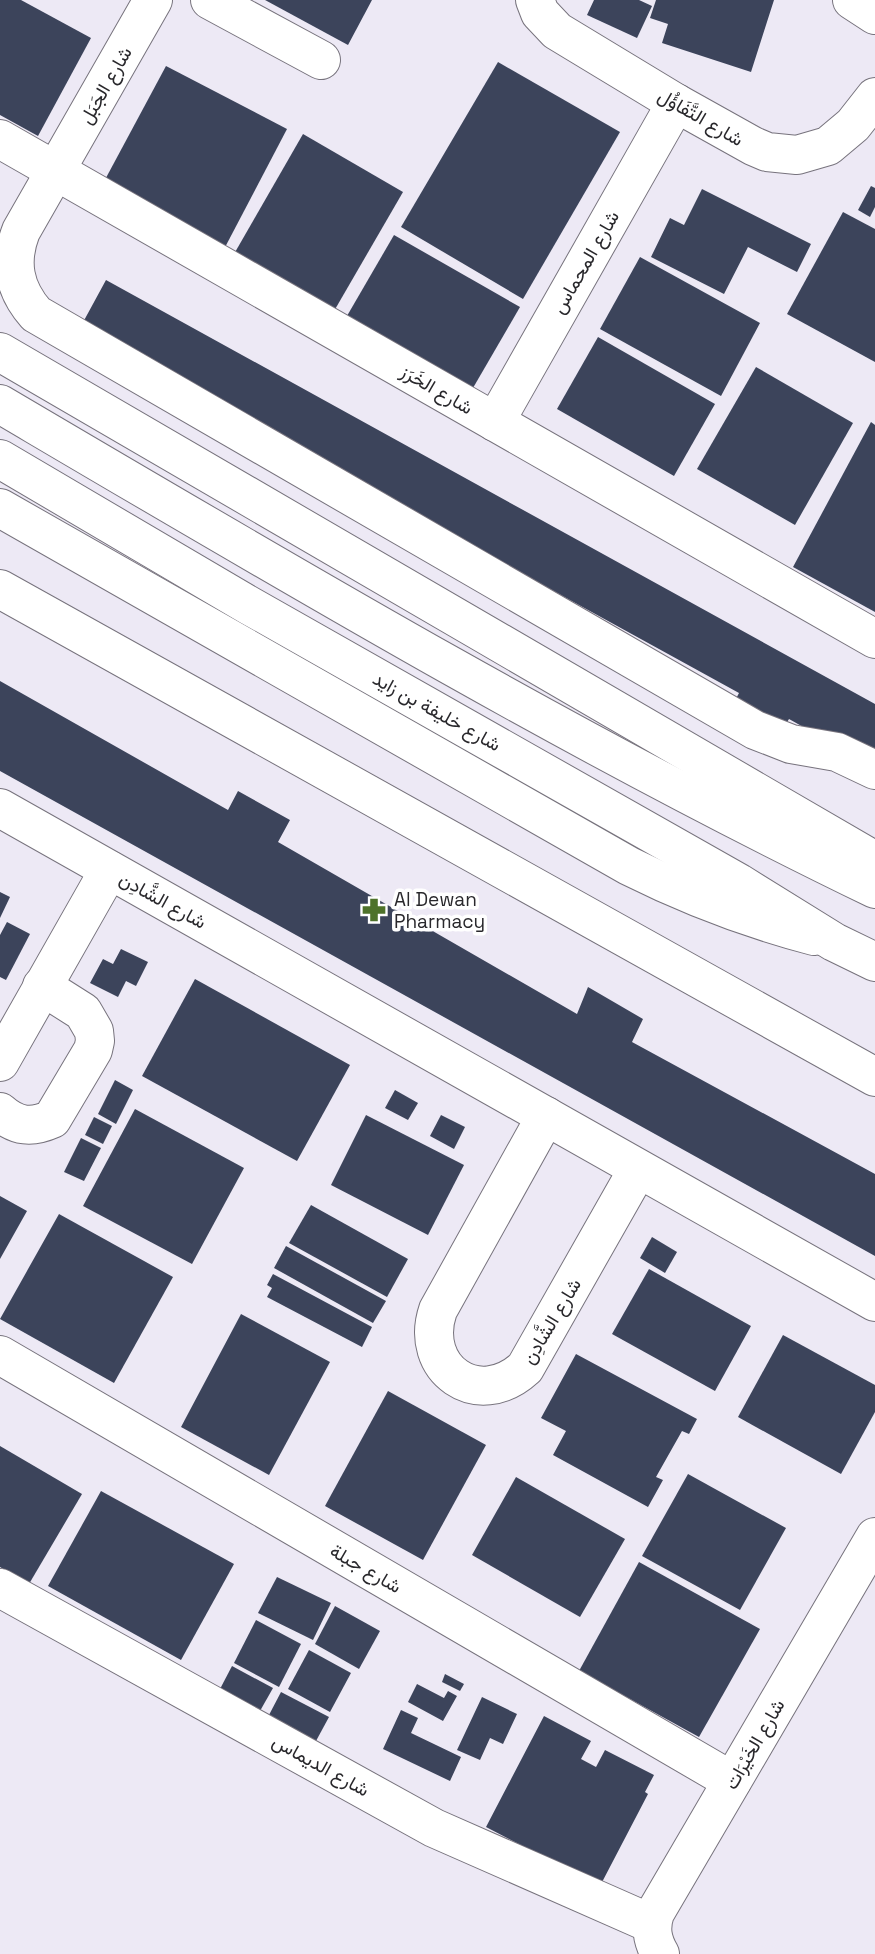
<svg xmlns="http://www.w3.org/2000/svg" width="875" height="1954" viewBox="0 0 875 1954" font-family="'Space Grotesk',Vazirmatn,sans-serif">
<rect width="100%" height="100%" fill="#ede9f5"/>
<g fill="#3c445b">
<path d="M0,0H21L91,38L38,136L0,115Z"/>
<path d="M265,0H372L348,45Z"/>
<path d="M594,0H639L652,6L637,38L587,15Z"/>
<path d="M656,0H774L751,72L662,43L668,24L650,18Z"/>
<path d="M498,62L620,132L523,299L401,227Z"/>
<path d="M166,66L287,129L222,253L100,189Z"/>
<path d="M303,134L403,192L330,318L230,261Z"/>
<path d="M871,186L875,188V207L870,217L858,210Z"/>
<path d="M702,189L811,244L797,272L748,247L724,294L651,257L670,218L684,225Z"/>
<path d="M843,212L875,229V362L787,314Z"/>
<path d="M394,235L520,307L466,400L340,328Z"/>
<path d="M640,257L760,323L721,396L600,329Z"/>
<path d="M106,280L875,704V767L789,719L777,738L729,712L739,693L439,528L382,513L391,497L81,326Z"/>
<path d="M598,337L715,404L674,476L557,409Z"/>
<path d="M756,367L853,423L795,525L697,469Z"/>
<path d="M871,422L875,425V612L793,567Z"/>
<path d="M0,681L228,810L238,791L290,820L278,842L577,1014L588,987L643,1019L632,1042L875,1174V1256L0,771Z"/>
<path d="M0,892L10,897L0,918Z"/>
<path d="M7,922L30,934L6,980L0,977V935Z"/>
<path d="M121,949L148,962L136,986L126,981L118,997L90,983L103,959L113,964Z"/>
<path d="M195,979L350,1065L297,1161L142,1076Z"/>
<path d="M115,1080L133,1090L116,1124L98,1114Z"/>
<path d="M395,1090L418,1103L408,1120L385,1108Z"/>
<path d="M135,1109L244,1168L192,1264L83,1206Z"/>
<path d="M366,1115L464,1165L428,1235L331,1185Z"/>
<path d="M441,1115L465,1127L454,1149L430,1136Z"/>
<path d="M94,1117L112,1126L103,1144L85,1135Z"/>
<path d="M81,1138L101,1148L84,1181L64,1172Z"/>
<path d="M0,1196L27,1211L0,1259Z"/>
<path d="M311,1205L408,1259L387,1297L289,1243Z"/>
<path d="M59,1214L173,1277L114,1383L0,1319Z"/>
<path d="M652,1237L677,1252L665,1273L640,1258Z"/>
<path d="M286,1246L386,1301L373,1323L274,1268Z"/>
<path d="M649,1269L751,1326L715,1391L612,1334Z"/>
<path d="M273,1274L372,1327L362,1347L267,1297L272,1288L267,1285Z"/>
<path d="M241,1314L330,1362L269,1475L181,1427Z"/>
<path d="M783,1335L875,1385V1412L841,1474L738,1417Z"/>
<path d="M576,1354L697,1419L689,1434L682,1431L656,1477L663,1480L648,1507L553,1455L566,1431L541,1418Z"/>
<path d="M388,1391L486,1445L423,1560L325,1506Z"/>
<path d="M0,1446L82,1494L29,1584L0,1567Z"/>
<path d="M688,1474L786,1528L740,1610L642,1556Z"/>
<path d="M516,1477L625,1539L580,1617L472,1555Z"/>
<path d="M101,1491L234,1564L181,1660L48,1586Z"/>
<path d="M639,1562L760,1629L699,1737L579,1671Z"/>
<path d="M277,1577L331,1603L313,1640L258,1613Z"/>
<path d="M335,1606L380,1631L359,1669L315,1644Z"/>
<path d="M256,1620L301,1644L279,1687L234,1663Z"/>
<path d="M309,1650L351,1673L330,1712L288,1689Z"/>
<path d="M232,1666L273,1688L260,1711L220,1689Z"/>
<path d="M445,1674L464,1684L460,1691L442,1682Z"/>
<path d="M417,1684L444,1698L448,1691L457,1696L443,1721L408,1702Z"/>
<path d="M281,1692L329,1717L316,1741L269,1715Z"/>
<path d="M482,1697L517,1714L503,1744L490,1738L480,1760L457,1750Z"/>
<path d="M401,1710L418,1718L411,1733L461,1757L450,1781L383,1749Z"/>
<path d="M544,1716L591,1741L581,1759L596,1767L605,1750L654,1775L645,1792L648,1794L600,1886L486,1827Z"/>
</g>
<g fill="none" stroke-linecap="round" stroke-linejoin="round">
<g stroke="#77737d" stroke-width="40">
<g id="minor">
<path d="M153,0L21,231C9,262 14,289 36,314L755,730L791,744L837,752L875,770"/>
<path d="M210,0L321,60"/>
<path d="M535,0L540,13L557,31L676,103L753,146L767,152L797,155L828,146L853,125L875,97"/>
<path d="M852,0L875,15"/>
<path d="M0,139L875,639"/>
<path d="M495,422L676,103"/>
<path d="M0,589L875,1077"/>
<path d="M0,808L875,1302"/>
<path d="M0,1062L109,870"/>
<path d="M0,1112C17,1127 32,1128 52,1119L93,1050L95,1041L94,1031L83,1012L42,986"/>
<path d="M546,1116L438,1310C418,1369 478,1411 525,1368L638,1169"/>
<path d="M0,1355L732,1781"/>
<path d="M0,1588L434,1828L652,1924"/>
<path d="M660,1954C652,1940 650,1928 655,1913L875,1537"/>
</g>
</g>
<g stroke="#77737d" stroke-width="40">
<g id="major">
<path d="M0,352L875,861"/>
<path d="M0,508L629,866C689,896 749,919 814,936"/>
</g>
</g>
<g stroke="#77737d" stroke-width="40">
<g id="highway">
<path d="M0,404C287,573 575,744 875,889"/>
<path d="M0,459L250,606L739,883L834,942L875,962"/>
</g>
</g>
<use href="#minor" stroke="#fff" stroke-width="38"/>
<use href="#major" stroke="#fff" stroke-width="38"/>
<use href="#highway" stroke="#fff" stroke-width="38"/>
</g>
<defs>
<g id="pharmacy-bare" transform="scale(1.89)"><path d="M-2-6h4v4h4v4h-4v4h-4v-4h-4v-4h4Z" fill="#4e722a" stroke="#fff" stroke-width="2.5" paint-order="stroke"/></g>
</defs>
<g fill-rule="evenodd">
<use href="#pharmacy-bare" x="374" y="910"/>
</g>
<g text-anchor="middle" stroke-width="7" stroke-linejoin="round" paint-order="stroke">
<g font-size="19" fill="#29282c" stroke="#fff">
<text transform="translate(105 85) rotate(-60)" y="7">شارع الجَبَل</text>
<text transform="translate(701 117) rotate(30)" y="7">شارع التَّفَاؤُل</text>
<text transform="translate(585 262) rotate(-60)" y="7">شارع المحماس</text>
<text transform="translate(437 389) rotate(30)" y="7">شارع الخَرَز</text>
<text transform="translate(437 711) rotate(29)" y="7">شارع خليفة بن زايد</text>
<text transform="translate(163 900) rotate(29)" y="7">شارع الشَّادِن</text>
<text transform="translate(551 1321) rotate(-59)" y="7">شارع الشَّادِن</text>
<text transform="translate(366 1568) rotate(30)" y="7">شارع جبلة</text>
<text transform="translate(754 1744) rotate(-60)" y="7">شارع الخَيْرَات</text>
<text transform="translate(321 1765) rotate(29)" y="7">شارع الديماس</text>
</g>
<g font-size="19" fill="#29282c" stroke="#fff" text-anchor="start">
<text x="394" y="906">Al Dewan<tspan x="394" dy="22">Pharmacy</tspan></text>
</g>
</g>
</svg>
